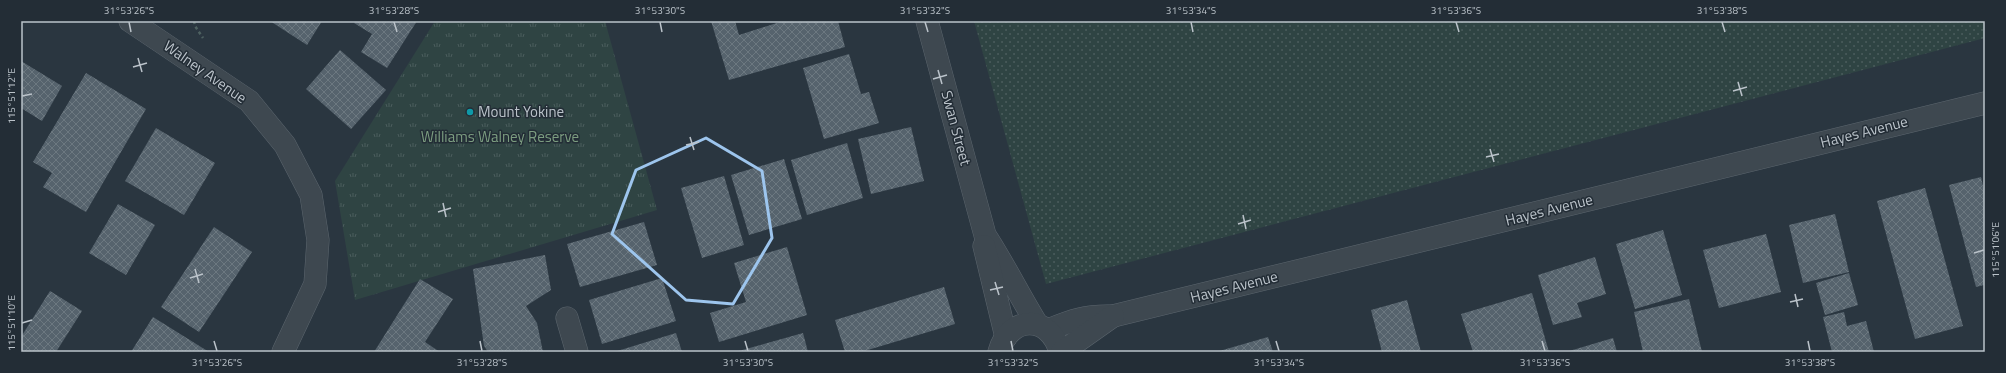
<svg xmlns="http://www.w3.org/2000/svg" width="2006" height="373" viewBox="0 0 2006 373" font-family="'Titillium Web',sans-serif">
<defs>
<pattern id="grass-dots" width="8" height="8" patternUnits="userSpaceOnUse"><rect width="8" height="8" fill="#2f4443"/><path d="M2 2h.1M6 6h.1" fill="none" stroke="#4b5d5d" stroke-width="1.8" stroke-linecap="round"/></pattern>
<pattern id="park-tufts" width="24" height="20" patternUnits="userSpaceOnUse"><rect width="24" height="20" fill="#2f4443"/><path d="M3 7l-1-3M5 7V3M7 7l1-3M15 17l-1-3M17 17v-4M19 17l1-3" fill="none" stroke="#4b5d5d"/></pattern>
<pattern id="building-cross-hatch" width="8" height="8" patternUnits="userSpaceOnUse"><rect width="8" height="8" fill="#56636d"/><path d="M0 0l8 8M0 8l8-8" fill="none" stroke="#6c7880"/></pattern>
</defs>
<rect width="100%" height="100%" fill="#2a3640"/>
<path fill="url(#grass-dots)" d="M974,21H1985V38L1046,284Z"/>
<path fill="url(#park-tufts)" d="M435,21H605L657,210L355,300L335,181Z"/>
<g fill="url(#building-cross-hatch)">
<path d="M270,21H322L307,45Z"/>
<path d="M356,21H417L387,68L361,52L372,34L354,23Z"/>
<path d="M711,21H735L739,35L783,21H838L845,47L729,80Z"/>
<path d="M340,50L386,90L351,129L306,89Z"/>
<path d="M849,54L861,94L869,92L879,123L824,139L803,68Z"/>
<path d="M21,61L62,86L42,121L21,108Z"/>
<path d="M86,73L146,109L86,212L43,187L52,173L33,162Z"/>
<path d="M911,127L924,181L871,194L858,139Z"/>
<path d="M156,128L215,163L184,215L125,181Z"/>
<path d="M847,143L863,198L807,215L791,160Z"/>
<path d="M784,159L802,219L749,235L731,175Z"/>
<path d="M724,176L744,245L702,258L681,188Z"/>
<path d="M1981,177L1985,195V288L1984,285L1976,287L1949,185Z"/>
<path d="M1925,188L1963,326L1915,339L1877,201Z"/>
<path d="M118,204L155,225L126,275L89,253Z"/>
<path d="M1835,214L1849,272L1803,283L1789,225Z"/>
<path d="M644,222L657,265L580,287L567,244Z"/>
<path d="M214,227L252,252L199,332L161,307Z"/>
<path d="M1663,230L1682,295L1635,309L1616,244Z"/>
<path d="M1766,234L1781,292L1719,308L1703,250Z"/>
<path d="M787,247L807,315L719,342L710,313L746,302L734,263Z"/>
<path d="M545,255L551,290L526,306L537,323L543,352H488L484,346L473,269Z"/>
<path d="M1595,257L1606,294L1577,303L1582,317L1553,325L1538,275Z"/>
<path d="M1849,273L1858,305L1825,315L1816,283Z"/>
<path d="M662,278L676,321L602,344L589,300Z"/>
<path d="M420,279L453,299L425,342L440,352H374Z"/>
<path d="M944,287L955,324L861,352H845L835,320Z"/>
<path d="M50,291L82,311L56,352H21V337Z"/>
<path d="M1532,293L1549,352H1473L1461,314Z"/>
<path d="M1689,299L1702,352H1643L1634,312Z"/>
<path d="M1407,300L1421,352H1382L1371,310Z"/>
<path d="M1844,312L1847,326L1866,321L1874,352H1832L1823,317Z"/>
<path d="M153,317L209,352H131Z"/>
<path d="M676,333L682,352H614Z"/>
<path d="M803,333L808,352H735Z"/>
<path d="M1268,337L1273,352H1216Z"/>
<path d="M1613,338L1617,352H1566Z"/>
</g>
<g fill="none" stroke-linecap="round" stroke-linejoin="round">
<g stroke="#5c666e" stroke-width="23">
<g id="minor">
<path d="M130,21L249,101L285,145L311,195L318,240L315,284L283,352"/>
<path d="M927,21L985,235C1004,264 1019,295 1037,324"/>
<path d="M984,246L1006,337"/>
<path d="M567,318L577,352"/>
<path d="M1048,330C1072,320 1087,315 1113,316L1985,103"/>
<path d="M999,352C1009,315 1050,314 1060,352"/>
<path d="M1062,352L1113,316"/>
</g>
</g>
<path stroke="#4e6161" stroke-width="2.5" stroke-dasharray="3 3" stroke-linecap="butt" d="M194,21L195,26L203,38"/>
<use href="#minor" stroke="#3e4850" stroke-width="22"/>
</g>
<path fill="none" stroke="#9dc5ed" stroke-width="3" stroke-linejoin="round" d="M706,138L762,171L772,238L733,304L686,300L612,234L636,170Z"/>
<path fill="none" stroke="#bbc3ca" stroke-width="1.5" d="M129,22L131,32M394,22L397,32M660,22L662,32M925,22L928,32M1191,22L1193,32M1456,22L1459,32M1722,22L1725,32M138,58L142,72M133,67L147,63M938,70L942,84M933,79L947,75M1738,82L1742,96M1733,91L1747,87M22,96L32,94M690,137L694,150M686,145L699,142M1490,149L1494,162M1486,157L1499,154M443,203L446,217M438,212L451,208M1243,215L1246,229M1238,224L1251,220M1974,253L1984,250M195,269L199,283M190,278L203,274M995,282L999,295M990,290L1003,287M1795,294L1798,307M1790,302L1803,299M22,323L32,320M214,341L217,351M480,341L482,351M745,341L748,351M1011,341L1013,351M1276,341L1279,351M1542,341L1545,351M1808,341L1810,351"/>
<circle fill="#0f9aa8" stroke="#232d36" stroke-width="1.5" cx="470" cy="112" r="4"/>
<g text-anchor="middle" stroke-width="3" stroke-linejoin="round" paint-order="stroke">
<g font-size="15" fill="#bbc3ca" stroke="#232d36">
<text transform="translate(205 72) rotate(35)" y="5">Walney Avenue</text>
<text transform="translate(956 128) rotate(75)" y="5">Swan Street</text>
<text transform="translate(1864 132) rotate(-14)" y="5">Hayes Avenue</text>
<text transform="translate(1549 210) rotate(-14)" y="5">Hayes Avenue</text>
<text transform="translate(1234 287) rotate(-14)" y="5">Hayes Avenue</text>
</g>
<g font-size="15" fill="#bbc3ca" stroke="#232d36" text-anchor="start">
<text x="478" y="117">Mount Yokine</text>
</g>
<g font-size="15" fill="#7c9d80" stroke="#232d36">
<text x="500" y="142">Williams Walney Reserve</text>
</g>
</g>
<rect width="2006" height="373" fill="none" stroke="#232d36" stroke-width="44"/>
<rect x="22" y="22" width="1962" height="329" fill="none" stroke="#bbc3ca" stroke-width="1.5"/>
<g font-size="10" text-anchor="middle" fill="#bbc3ca">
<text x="129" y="14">31°53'26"S</text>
<text x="394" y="14">31°53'28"S</text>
<text x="660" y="14">31°53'30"S</text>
<text x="925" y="14">31°53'32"S</text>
<text x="1191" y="14">31°53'34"S</text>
<text x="1456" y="14">31°53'36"S</text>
<text x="1722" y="14">31°53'38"S</text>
<text transform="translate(11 96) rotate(-90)" y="4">115°51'12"E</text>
<text transform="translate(1995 250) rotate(-90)" y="4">115°51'06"E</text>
<text transform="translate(11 323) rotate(-90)" y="4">115°51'10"E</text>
<text x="217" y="366">31°53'26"S</text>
<text x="482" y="366">31°53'28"S</text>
<text x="748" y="366">31°53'30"S</text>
<text x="1013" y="366">31°53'32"S</text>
<text x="1279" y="366">31°53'34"S</text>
<text x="1545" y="366">31°53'36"S</text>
<text x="1810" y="366">31°53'38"S</text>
</g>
</svg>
